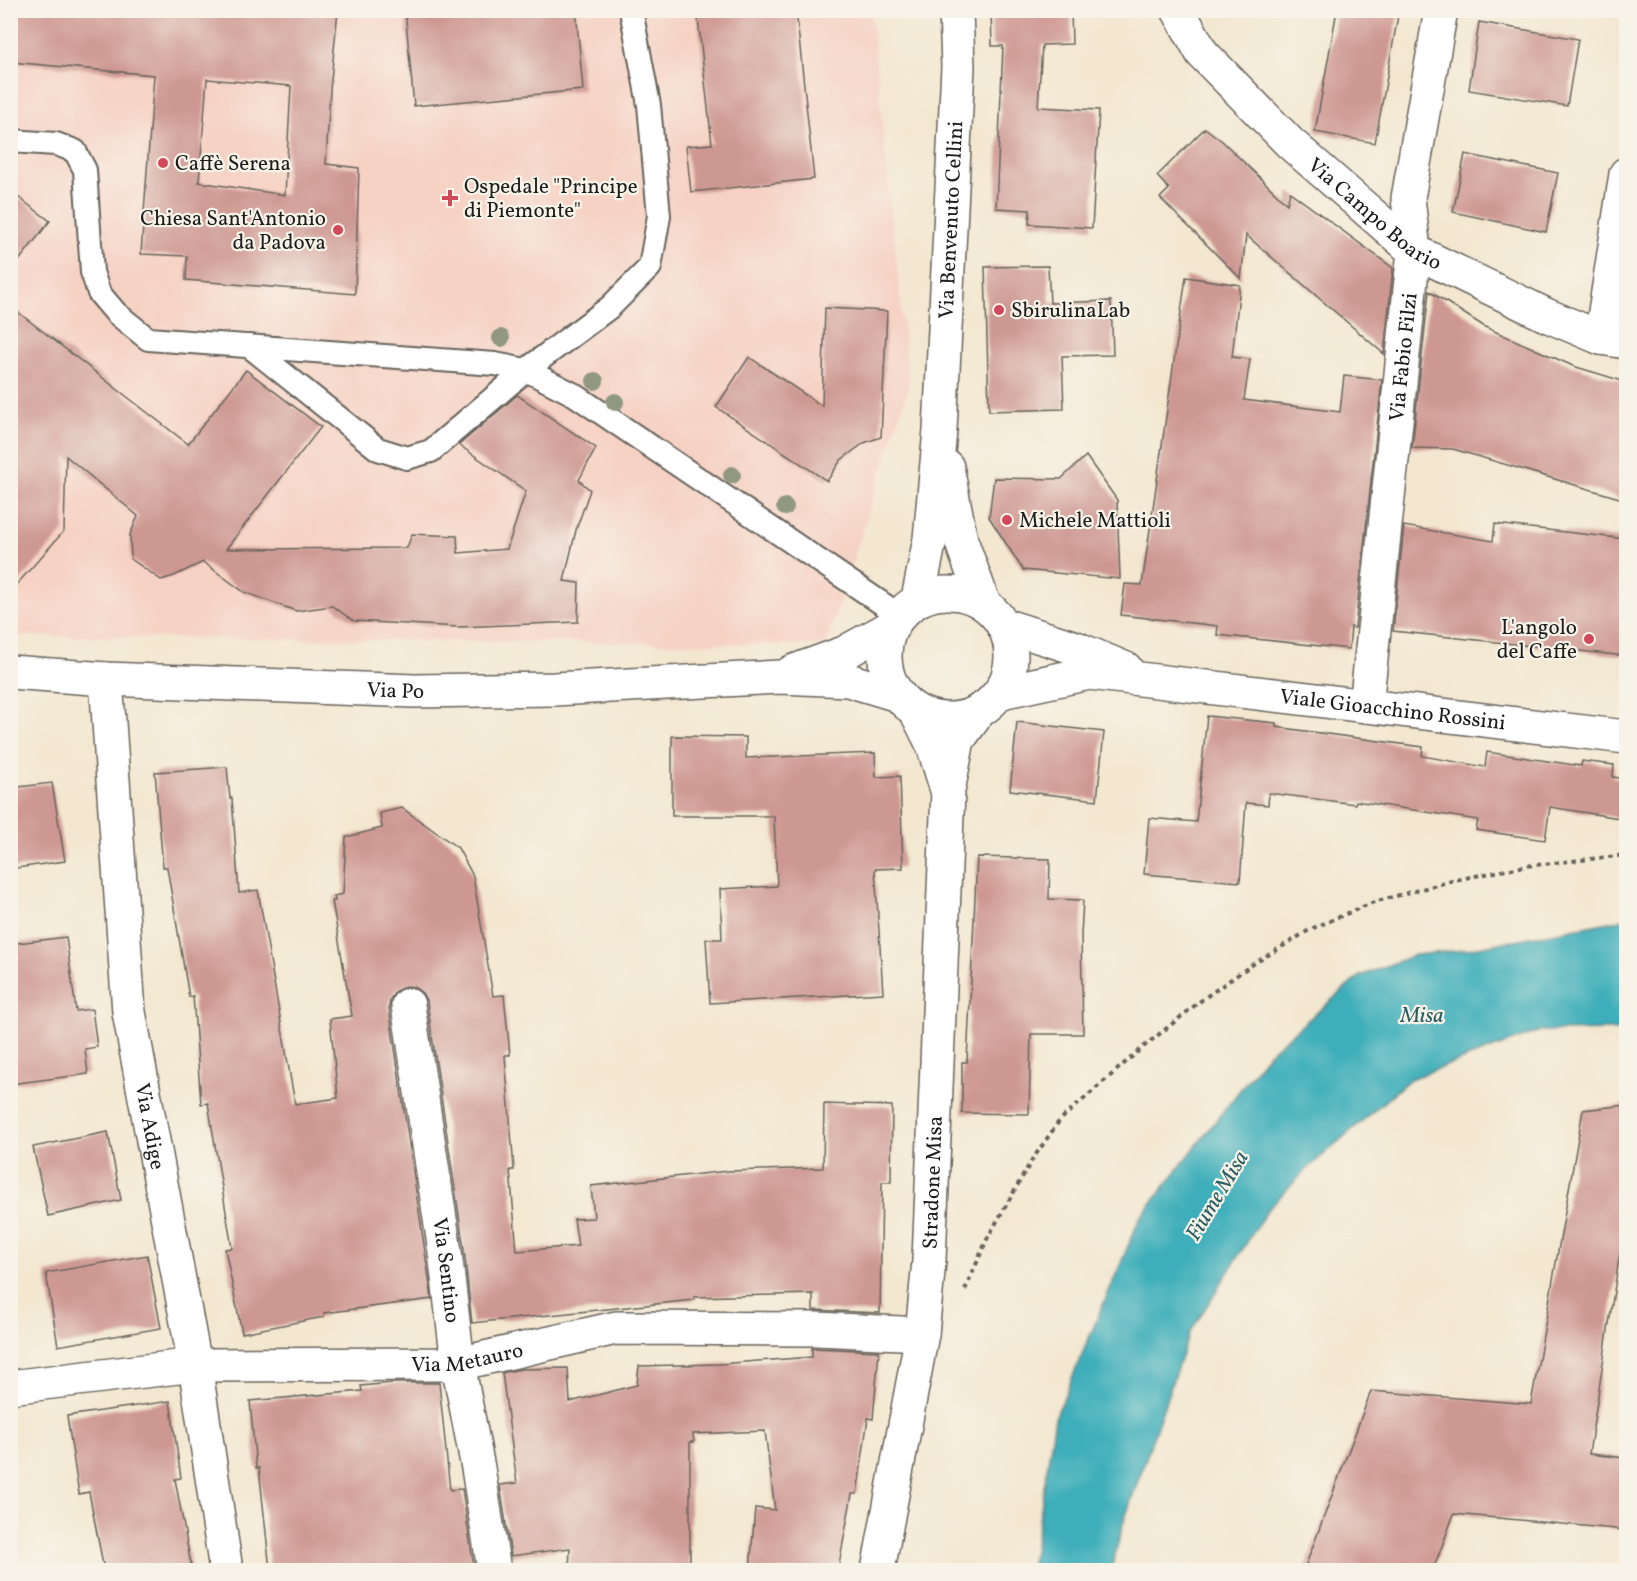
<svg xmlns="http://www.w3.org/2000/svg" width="1637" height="1581" viewBox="0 0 1637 1581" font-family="Vollkorn,serif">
<rect width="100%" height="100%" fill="#f7f3e8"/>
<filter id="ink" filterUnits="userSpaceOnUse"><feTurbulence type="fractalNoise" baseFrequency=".0167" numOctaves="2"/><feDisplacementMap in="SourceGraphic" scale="12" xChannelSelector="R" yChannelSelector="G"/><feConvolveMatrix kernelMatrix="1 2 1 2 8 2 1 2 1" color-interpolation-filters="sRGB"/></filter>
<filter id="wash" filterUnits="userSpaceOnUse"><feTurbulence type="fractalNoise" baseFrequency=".008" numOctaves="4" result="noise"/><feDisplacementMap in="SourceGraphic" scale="24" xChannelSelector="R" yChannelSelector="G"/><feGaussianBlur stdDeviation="1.35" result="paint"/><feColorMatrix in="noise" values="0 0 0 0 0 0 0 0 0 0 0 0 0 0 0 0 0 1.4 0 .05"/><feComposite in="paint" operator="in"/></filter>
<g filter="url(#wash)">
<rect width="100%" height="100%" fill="#f3e7d0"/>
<path fill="#f6d2c4" d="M11,11H871L909,386L826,645L11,636Z"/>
<path fill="#3eaeba" stroke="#2d656b" stroke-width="1.5" d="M1626,919V1030L1540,1031L1410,1079L1306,1170L1268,1209L1189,1334L1123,1524L1111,1570H1031L1055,1418L1140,1218L1268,1054L1360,976L1415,955L1463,950Z"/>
<g id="blocks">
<g fill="#ce9892" fill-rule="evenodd">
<path d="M10,10H338L330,90L326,164L359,168L355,294L186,280L187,256L141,254L154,75L10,62ZM207,79L291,86L285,195L199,182Z"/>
<path d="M405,10H576L583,90L414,106Z"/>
<path d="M697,10H796L814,179L691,192L686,146L712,144Z"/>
<path d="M991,10H1071L1072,44L1042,45L1038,107L1099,110L1092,228L1029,224L1030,210L996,208L1003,46H992Z"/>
<path d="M1337,10H1399L1375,143L1315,132Z"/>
<path d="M1479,22L1578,39L1567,106L1469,90Z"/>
<path d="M1205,128L1222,141L1287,204L1290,192L1393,268L1384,354L1246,235L1241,279L1160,198L1169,189L1157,176Z"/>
<path d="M1465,154L1558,173L1546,232L1453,212Z"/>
<path d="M10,191L50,221L10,272Z"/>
<path d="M1048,266L1050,303L1111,301L1113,355L1062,356L1064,409L989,411L985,267Z"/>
<path d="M1186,277L1240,285L1232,357L1250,359L1244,400L1340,412L1344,376L1382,380L1355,628L1351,627L1349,649L1217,635L1218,626L1121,615L1125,584L1142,585Z"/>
<path d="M1429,291L1485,327L1573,366L1626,382V500L1453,449L1412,448Z"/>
<path d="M10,306L188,444L246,370L321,427L226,549L407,548L412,534L457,536L458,553L507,549L526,491L459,445L517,395L596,448L579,480L590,490L576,530L564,581L579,583L578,622L459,627L354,621L332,606L296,611L244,592L203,562L174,576L161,580L131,559L130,535L138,516L66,456L64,531L10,592Z"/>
<path d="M825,308L887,311L881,437L864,443L841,460L827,481L716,407L749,357L822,406Z"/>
<path d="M1086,456L1117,500L1120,579L1023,570L989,517L994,478L1061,479Z"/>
<path d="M1495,524L1626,539V656L1393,631L1404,526L1493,541Z"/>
<path d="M1207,716L1276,723V727L1423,747L1422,756L1485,767L1487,752L1581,766L1582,761L1614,765L1613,777L1626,779V819L1550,807L1545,840L1476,830L1478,820L1356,801L1355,804L1269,793L1268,805L1246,803L1240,882L1144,874L1149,818L1196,822Z"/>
<path d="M1017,722L1104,732L1097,800L1010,790Z"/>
<path d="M672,736L746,737V758L875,753L876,777L900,776L903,868L875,869L883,993L710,1003L706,939H722L720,889L777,886L774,816H672Z"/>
<path d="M227,767L230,799L232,798L239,893L258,890L295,1104L338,1098L330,1019L352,1016L332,901H335L334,896L343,894L346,837L382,828L380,813L402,808L458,848L473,876L493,996L504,995L510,1055H505L514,1170H510L517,1251L578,1246L574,1219L594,1218L591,1186L728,1171L823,1168L824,1104L892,1106L891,1182H882L880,1313L813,1310V1294L694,1297V1300L472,1323L464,1249L427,1002L422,993L414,987L406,986L396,991L390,999L389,1008L432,1299L324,1313V1317L242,1333L225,1249L232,1248L208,1103L201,1104L193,996L189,997L167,867H163L155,772Z"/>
<path d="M52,783L65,861L10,869V788Z"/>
<path d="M977,857L1050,859L1049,899L1083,900L1081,935L1083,1034H1031L1029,1114L962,1113V1062H967Z"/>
<path d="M66,937L76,1011L92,1009L97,1047L85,1049L88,1074L10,1084V944Z"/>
<path d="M1626,1105V1213L1589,1454L1626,1458V1530L1454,1514L1433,1570H1304L1371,1391L1531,1404L1583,1110Z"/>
<path d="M108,1132L121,1200L48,1216L33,1147Z"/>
<path d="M147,1255L161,1328L58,1346L46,1273Z"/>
<path d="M812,1348L879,1351L873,1419L868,1418L857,1494H852L838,1570H750L755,1508L775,1510L765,1431L693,1434L694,1442H690V1570H569L570,1548L511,1556L500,1485L517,1483L502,1373L521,1369L568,1368L570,1402L637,1385L639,1366L719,1364L812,1357Z"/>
<path d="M392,1383H439L450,1490L462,1489L474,1568L450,1570H270L259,1468H256L250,1401L362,1391L361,1386Z"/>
<path d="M170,1401L181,1478L175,1479L192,1570H104L89,1492L79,1494L67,1416Z"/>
</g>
</g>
</g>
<g filter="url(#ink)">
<use href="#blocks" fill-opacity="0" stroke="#67635b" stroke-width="1.5"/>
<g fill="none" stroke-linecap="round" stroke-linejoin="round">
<g stroke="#67635b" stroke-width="26">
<g id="service">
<path d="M10,141L56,144L75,151L85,170L92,272L99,293L116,313L148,339L495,364L526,370L575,395L899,615"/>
<path d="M249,346L378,449L407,458L431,451L526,370L610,307L650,267L659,216L649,105L631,10"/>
</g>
</g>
<g stroke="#67635b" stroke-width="36">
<g id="minor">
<path id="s1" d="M1178,10L1202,53L1290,143L1414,251L1546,315L1601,338L1626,342"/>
<path d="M1601,338L1626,174"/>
<path id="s2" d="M106,679L129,1012L195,1365L226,1570"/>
<path id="s3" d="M1366,706L1414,251L1408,198L1441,10"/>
<path id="s4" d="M408,1005L445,1252L458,1364L478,1468L494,1570"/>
<path id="s5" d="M10,1387L195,1365L458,1364L616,1328L817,1329L922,1334"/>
</g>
</g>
<g stroke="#67635b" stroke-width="36">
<g id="tertiary">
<path d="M947,467L961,540L984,604"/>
<circle cx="948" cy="656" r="63"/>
<path id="s6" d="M918,599L930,539L940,430L958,67L956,10"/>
<path d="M1003,625L1076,648L1126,669"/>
<path id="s7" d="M10,672L106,679L414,691L554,689L780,677L848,680L898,695"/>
<path d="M792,672L844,653L891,627"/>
<path id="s8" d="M1001,692L1089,673L1626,737"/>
<path d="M916,711L933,745L947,790"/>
<path id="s9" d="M878,1570L922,1334L929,1261L948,791L958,740L980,710"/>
</g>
</g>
<path stroke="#67635b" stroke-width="4" stroke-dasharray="4.5 4.5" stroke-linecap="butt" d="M965,1290L988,1237L1032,1160L1060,1120L1142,1048L1203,999L1250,966L1311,929L1374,902L1455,880L1526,866L1626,855"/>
<use href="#service" stroke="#fff" stroke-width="22"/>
<use href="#minor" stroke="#fff" stroke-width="33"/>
<use href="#tertiary" stroke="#fff" stroke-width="33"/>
</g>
<g fill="#919880">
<circle cx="501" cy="338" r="9"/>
<circle cx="595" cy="381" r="9"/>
<circle cx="615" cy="402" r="9"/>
<circle cx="732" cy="475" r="9"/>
<circle cx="785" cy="507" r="9"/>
</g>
</g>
<g fill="#d1495b" stroke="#f7f3e8" stroke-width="2">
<circle cx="163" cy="163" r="6"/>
<path d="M447 189h6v6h6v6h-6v6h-6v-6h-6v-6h6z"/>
<circle cx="338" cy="230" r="6"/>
<circle cx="999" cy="310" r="6"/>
<circle cx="1007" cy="520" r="6"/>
<circle cx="1589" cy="639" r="6"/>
</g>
<g text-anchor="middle" stroke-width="4.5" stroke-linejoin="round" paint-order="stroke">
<g font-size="21" fill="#1c1c1c" stroke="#f7f3e8" text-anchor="start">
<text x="175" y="170">Caffè Serena</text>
<text x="464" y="193">Ospedale "Principe<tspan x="464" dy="24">di Piemonte"</tspan></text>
<text x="326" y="225" text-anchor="end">Chiesa Sant'Antonio<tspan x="326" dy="24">da Padova</tspan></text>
<text x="1011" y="317">SbirulinaLab</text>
<text x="1019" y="527">Michele Mattioli</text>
<text x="1577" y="634" text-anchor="end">L'angolo<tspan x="1577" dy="24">del Caffe</tspan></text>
</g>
<g font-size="21" fill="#1c1c1c" stroke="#f7f3e8">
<text dy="7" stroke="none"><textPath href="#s1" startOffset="286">Via Campo Boario</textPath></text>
<text dy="7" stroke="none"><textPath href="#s6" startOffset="381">Via Benvenuto Cellini</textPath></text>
<text dy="7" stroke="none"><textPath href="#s3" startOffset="351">Via Fabio Filzi</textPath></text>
<text dy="7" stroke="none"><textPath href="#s7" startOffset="386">Via Po</textPath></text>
<text dy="7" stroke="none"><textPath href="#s8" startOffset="396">Viale Gioacchino Rossini</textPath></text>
<text dy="7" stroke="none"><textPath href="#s2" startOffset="450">Via Adige</textPath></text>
<text dy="7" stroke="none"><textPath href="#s9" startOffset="392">Stradone Misa</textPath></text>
<text dy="7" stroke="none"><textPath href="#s4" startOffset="268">Via Sentino</textPath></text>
<text dy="7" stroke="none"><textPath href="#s5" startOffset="459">Via Metauro</textPath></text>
</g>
<g font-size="22" font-style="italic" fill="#2b5e63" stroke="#f7f3e8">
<text x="1422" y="1022">Misa</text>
<text transform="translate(1216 1195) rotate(-59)" y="8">Fiume Misa</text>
</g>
</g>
<rect width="1637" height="1581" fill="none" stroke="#f7f3e8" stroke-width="36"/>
</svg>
